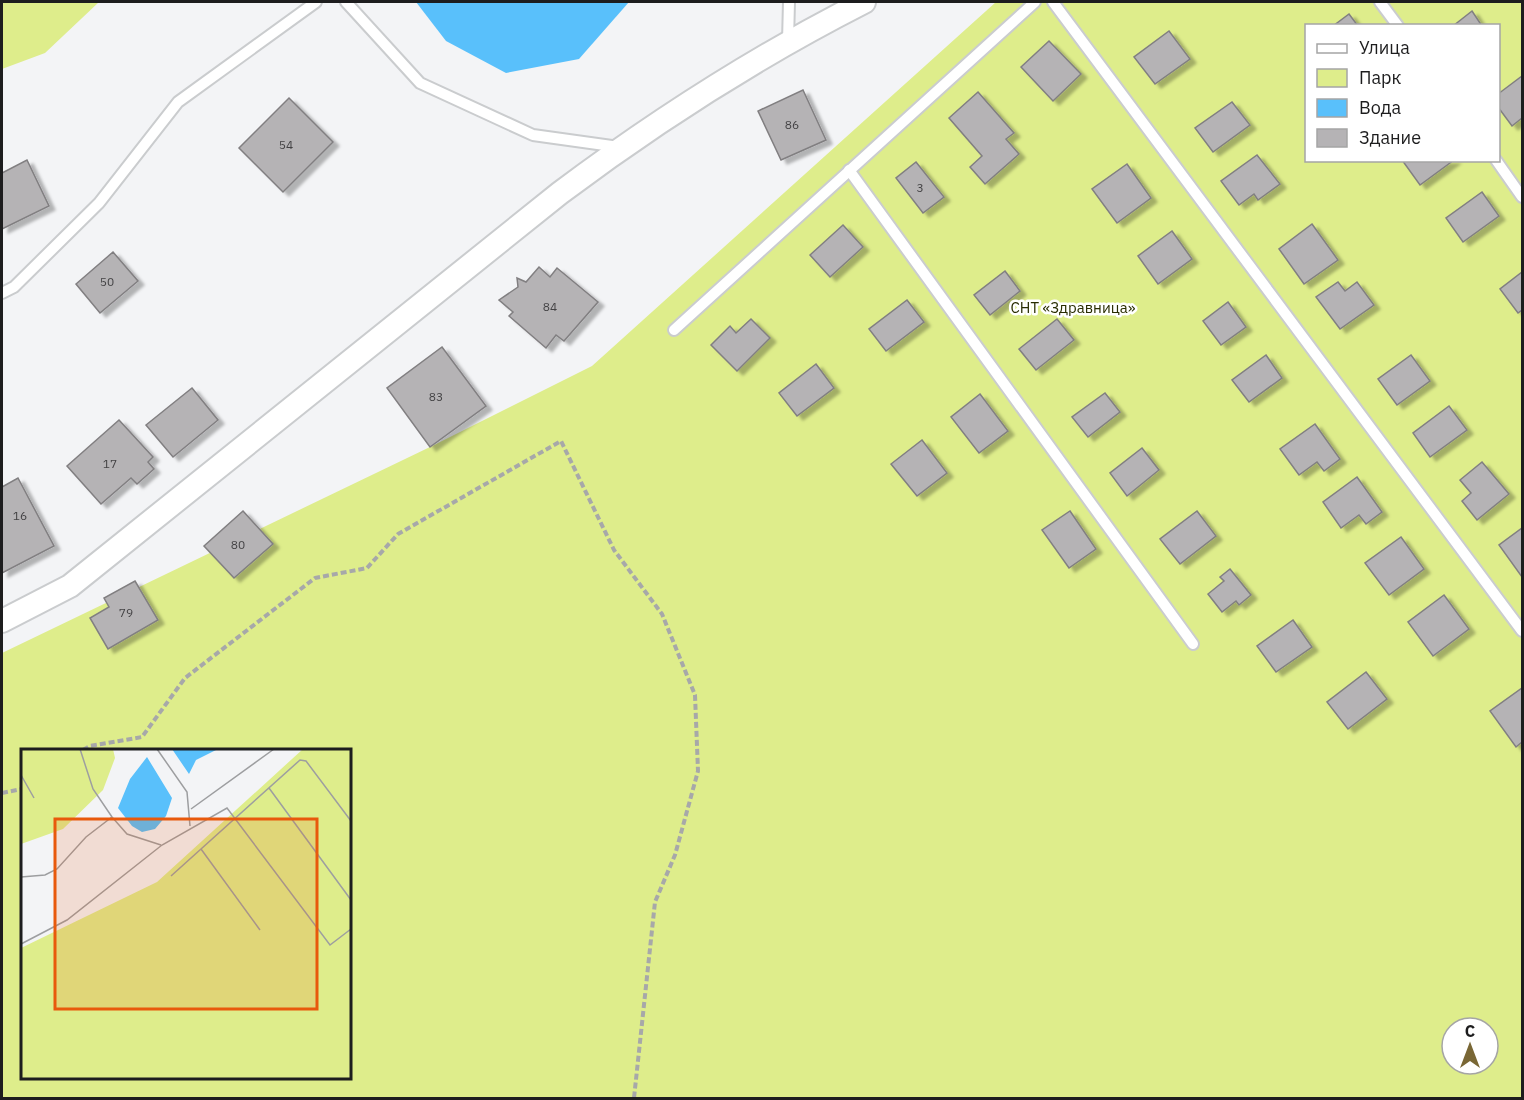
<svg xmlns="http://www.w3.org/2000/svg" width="1524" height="1100" viewBox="0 0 1524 1100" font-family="'IBM Plex Sans',sans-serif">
<defs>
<filter id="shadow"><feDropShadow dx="6" dy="4" stdDeviation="1.5" flood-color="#0004"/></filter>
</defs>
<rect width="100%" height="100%" fill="#f3f4f6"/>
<g fill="#deed8b" fill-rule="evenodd">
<path d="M2,2H99L45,53L2,69Z"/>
<path d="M996,2H1522V1098H2V653L430,447L592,366ZM1306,26H1498V160H1306ZM22,750H350V1078H22ZM1452,1028H1488V1064H1452Z"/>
</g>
<path fill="#59c0fb" d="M416,2H629L579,59L506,73L446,41Z"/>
<g fill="#b5b3b5" stroke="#817f81" stroke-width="1.5" filter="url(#shadow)">
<path d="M1472,11L1482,26H1453Z"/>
<path d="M1349,14L1358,26H1333Z"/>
<path d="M1169,31L1190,59L1155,84L1134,57Z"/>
<path d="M1049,41L1081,74L1053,101L1021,67Z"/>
<path d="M1522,76V118L1512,126L1498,107V94Z"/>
<path d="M803,90L826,140L781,160L758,111Z"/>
<path d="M978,92L1014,133L1006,139L1019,154L985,184L970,167L982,156L949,118Z"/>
<path d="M289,98L333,142L283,192L239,148Z"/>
<path d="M1232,102L1250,125L1213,152L1195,128Z"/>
<path d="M1257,155L1280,184L1258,200L1254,194L1239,205L1221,181Z"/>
<path d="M27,160L49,206L2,229V173Z"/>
<path d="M1402,160H1454L1420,185Z"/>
<path d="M916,162L944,197L923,213L896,178Z"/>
<path d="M1127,164L1151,198L1117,223L1092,189Z"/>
<path d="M1482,192L1499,216L1463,242L1446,218Z"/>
<path d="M1312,224L1338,260L1304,284L1279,249Z"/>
<path d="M843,225L863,247L830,277L810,255Z"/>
<path d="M1172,231L1192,259L1158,284L1138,256Z"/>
<path d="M113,252L138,281L100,313L76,284Z"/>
<path d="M539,267L550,277L557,268L598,302L564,341L556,335L546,348L509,316L513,312L499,300L518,287L517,278L526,282Z"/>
<path d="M1005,271L1020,291L990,315L974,295Z"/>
<path d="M1522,272V310L1518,313L1500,289Z"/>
<path d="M1338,282L1345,291L1357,282L1374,305L1340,329L1316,297Z"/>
<path d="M907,300L924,322L886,351L869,329Z"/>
<path d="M1228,302L1246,327L1221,345L1203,321Z"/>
<path d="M751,319L770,338L737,371L711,345L730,326L736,333Z"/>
<path d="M1057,319L1074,340L1036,370L1019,349Z"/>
<path d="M442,347L486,406L430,447L387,388Z"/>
<path d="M1266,355L1282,378L1249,402L1232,380Z"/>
<path d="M1411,355L1430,381L1397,405L1378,379Z"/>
<path d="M816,364L834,388L797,416L779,393Z"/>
<path d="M192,388L218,420L173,457L146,425Z"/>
<path d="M1105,393L1120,412L1088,437L1072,417Z"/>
<path d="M980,394L1008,431L979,453L951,417Z"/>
<path d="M1449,406L1467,430L1430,457L1413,433Z"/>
<path d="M119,420L153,457L148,462L154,469L137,484L131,478L101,504L67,466Z"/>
<path d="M1315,424L1340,459L1324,471L1317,462L1299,475L1280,449Z"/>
<path d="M922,440L947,473L917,496L891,464Z"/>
<path d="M1142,448L1159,470L1127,496L1110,473Z"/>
<path d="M1482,462L1509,494L1477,520L1462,501L1471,493L1460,480Z"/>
<path d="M1357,477L1382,512L1366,524L1359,515L1341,528L1323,502Z"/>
<path d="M18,478L54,546L2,573V487Z"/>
<path d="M243,511L273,544L234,578L204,546Z"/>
<path d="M1070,511L1096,549L1069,568L1042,530Z"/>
<path d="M1197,511L1216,536L1180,564L1160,539Z"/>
<path d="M1522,528V577L1499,545Z"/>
<path d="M1401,537L1424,569L1389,595L1365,563Z"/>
<path d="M1230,569L1251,595L1239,605L1236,601L1222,612L1208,594L1224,581L1220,577Z"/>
<path d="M135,581L158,620L108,649L90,618L109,607L104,598Z"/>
<path d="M1444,595L1469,629L1433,656L1408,622Z"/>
<path d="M1293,620L1312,647L1276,672L1257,646Z"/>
<path d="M1366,672L1387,699L1348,729L1327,702Z"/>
<path d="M1522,688V742L1516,747L1490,711Z"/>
</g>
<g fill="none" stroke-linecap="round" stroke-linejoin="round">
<g stroke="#caccce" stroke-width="14">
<g id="service">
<path d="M346,2L420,83L533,135L619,147"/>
<path d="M1053,2L1522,631"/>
<path d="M1380,2L1398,26"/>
<path d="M788,41L789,2"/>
<path d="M1496,160L1522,197"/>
<path d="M849,170L1193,644"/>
<path d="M2,293L14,287L99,203L178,102L316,2"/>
<path d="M674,330L1035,2"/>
</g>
</g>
<g stroke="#caccce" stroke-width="26">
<path id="minor" d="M2,621L70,586L560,193C656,121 758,56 864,2"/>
</g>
<g stroke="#a7a8a9" stroke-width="4" stroke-dasharray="6 3" stroke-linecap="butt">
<path d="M83,750L90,746L142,737L185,678L315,578L367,568L398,534L561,441L614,550L662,614L695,695L698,771L675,855L655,902L634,1098"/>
<path d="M2,793L22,789"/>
</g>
<use href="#service" stroke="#fff" stroke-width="10"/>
<use href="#minor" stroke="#fff" stroke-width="22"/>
</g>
<g text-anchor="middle" stroke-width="5" stroke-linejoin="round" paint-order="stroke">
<g font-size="12" fill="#434244">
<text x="792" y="129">86</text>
<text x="286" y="149">54</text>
<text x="920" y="192">3</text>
<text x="107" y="286">50</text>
<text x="550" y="311">84</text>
<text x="436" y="401">83</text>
<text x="110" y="468">17</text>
<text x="20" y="520">16</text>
<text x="238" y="549">80</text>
<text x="126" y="617">79</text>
</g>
<g font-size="15" fill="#282c01" stroke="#fff">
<text x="1073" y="313">СНТ «Здравница»</text>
</g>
</g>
<g transform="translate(21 749)">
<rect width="330" height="330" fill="#f3f4f6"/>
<path d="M0,0H92L94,9L82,41L42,80L0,95ZM282,0H330V330H0V199L136,133Z" fill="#deed8b"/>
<path d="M151,0H197L175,11L168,25ZM126,8L151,49L145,67L134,80L121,83L111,77L97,59L109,30Z" fill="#59c0fb"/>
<path fill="none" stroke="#9d9ea0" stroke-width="1.5" d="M59,0L72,40L91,68M136,0L166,43L169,77M0,26L13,49M248,39L330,151M170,60L253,0M180,100L239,181M150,127L279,11L285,12L330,72M0,128L24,126L36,120L65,88L91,68L106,85L140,96M0,195L46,171L141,96L206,59L309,196L330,180"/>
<path fill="#e8590c" fill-opacity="0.15" stroke="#e8590c" stroke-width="3" d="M34,70H296V260H34Z"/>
<rect width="330" height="330" fill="none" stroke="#1d1d1e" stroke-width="3"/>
</g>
<rect width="1524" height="1100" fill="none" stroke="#1d1d1e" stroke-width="6"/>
<rect x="1305" y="24" width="195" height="138" fill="#ffffff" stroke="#a5a5a5" stroke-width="1.5"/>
<rect x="1317" y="44" width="30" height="9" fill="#ffffff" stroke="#a5a5a5" stroke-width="1.5"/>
<text x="1359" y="54" font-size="18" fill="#1d1d1e">Улица</text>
<rect x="1317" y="69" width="30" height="18" fill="#deed8b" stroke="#a5a5a5" stroke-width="1.5"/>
<text x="1359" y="84" font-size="18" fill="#1d1d1e">Парк</text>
<rect x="1317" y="99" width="30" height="18" fill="#59c0fb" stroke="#a5a5a5" stroke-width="1.5"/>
<text x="1359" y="114" font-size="18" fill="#1d1d1e">Вода</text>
<rect x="1317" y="129" width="30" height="18" fill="#b5b3b5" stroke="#a5a5a5" stroke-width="1.5"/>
<text x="1359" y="144" font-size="18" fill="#1d1d1e">Здание</text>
<g transform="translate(1470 1046)"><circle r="28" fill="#ffffff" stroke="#a5a5a5" stroke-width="1.5"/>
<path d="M0-4.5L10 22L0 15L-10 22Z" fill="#796735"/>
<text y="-9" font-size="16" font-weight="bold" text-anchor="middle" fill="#1d1d1e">С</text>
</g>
</svg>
